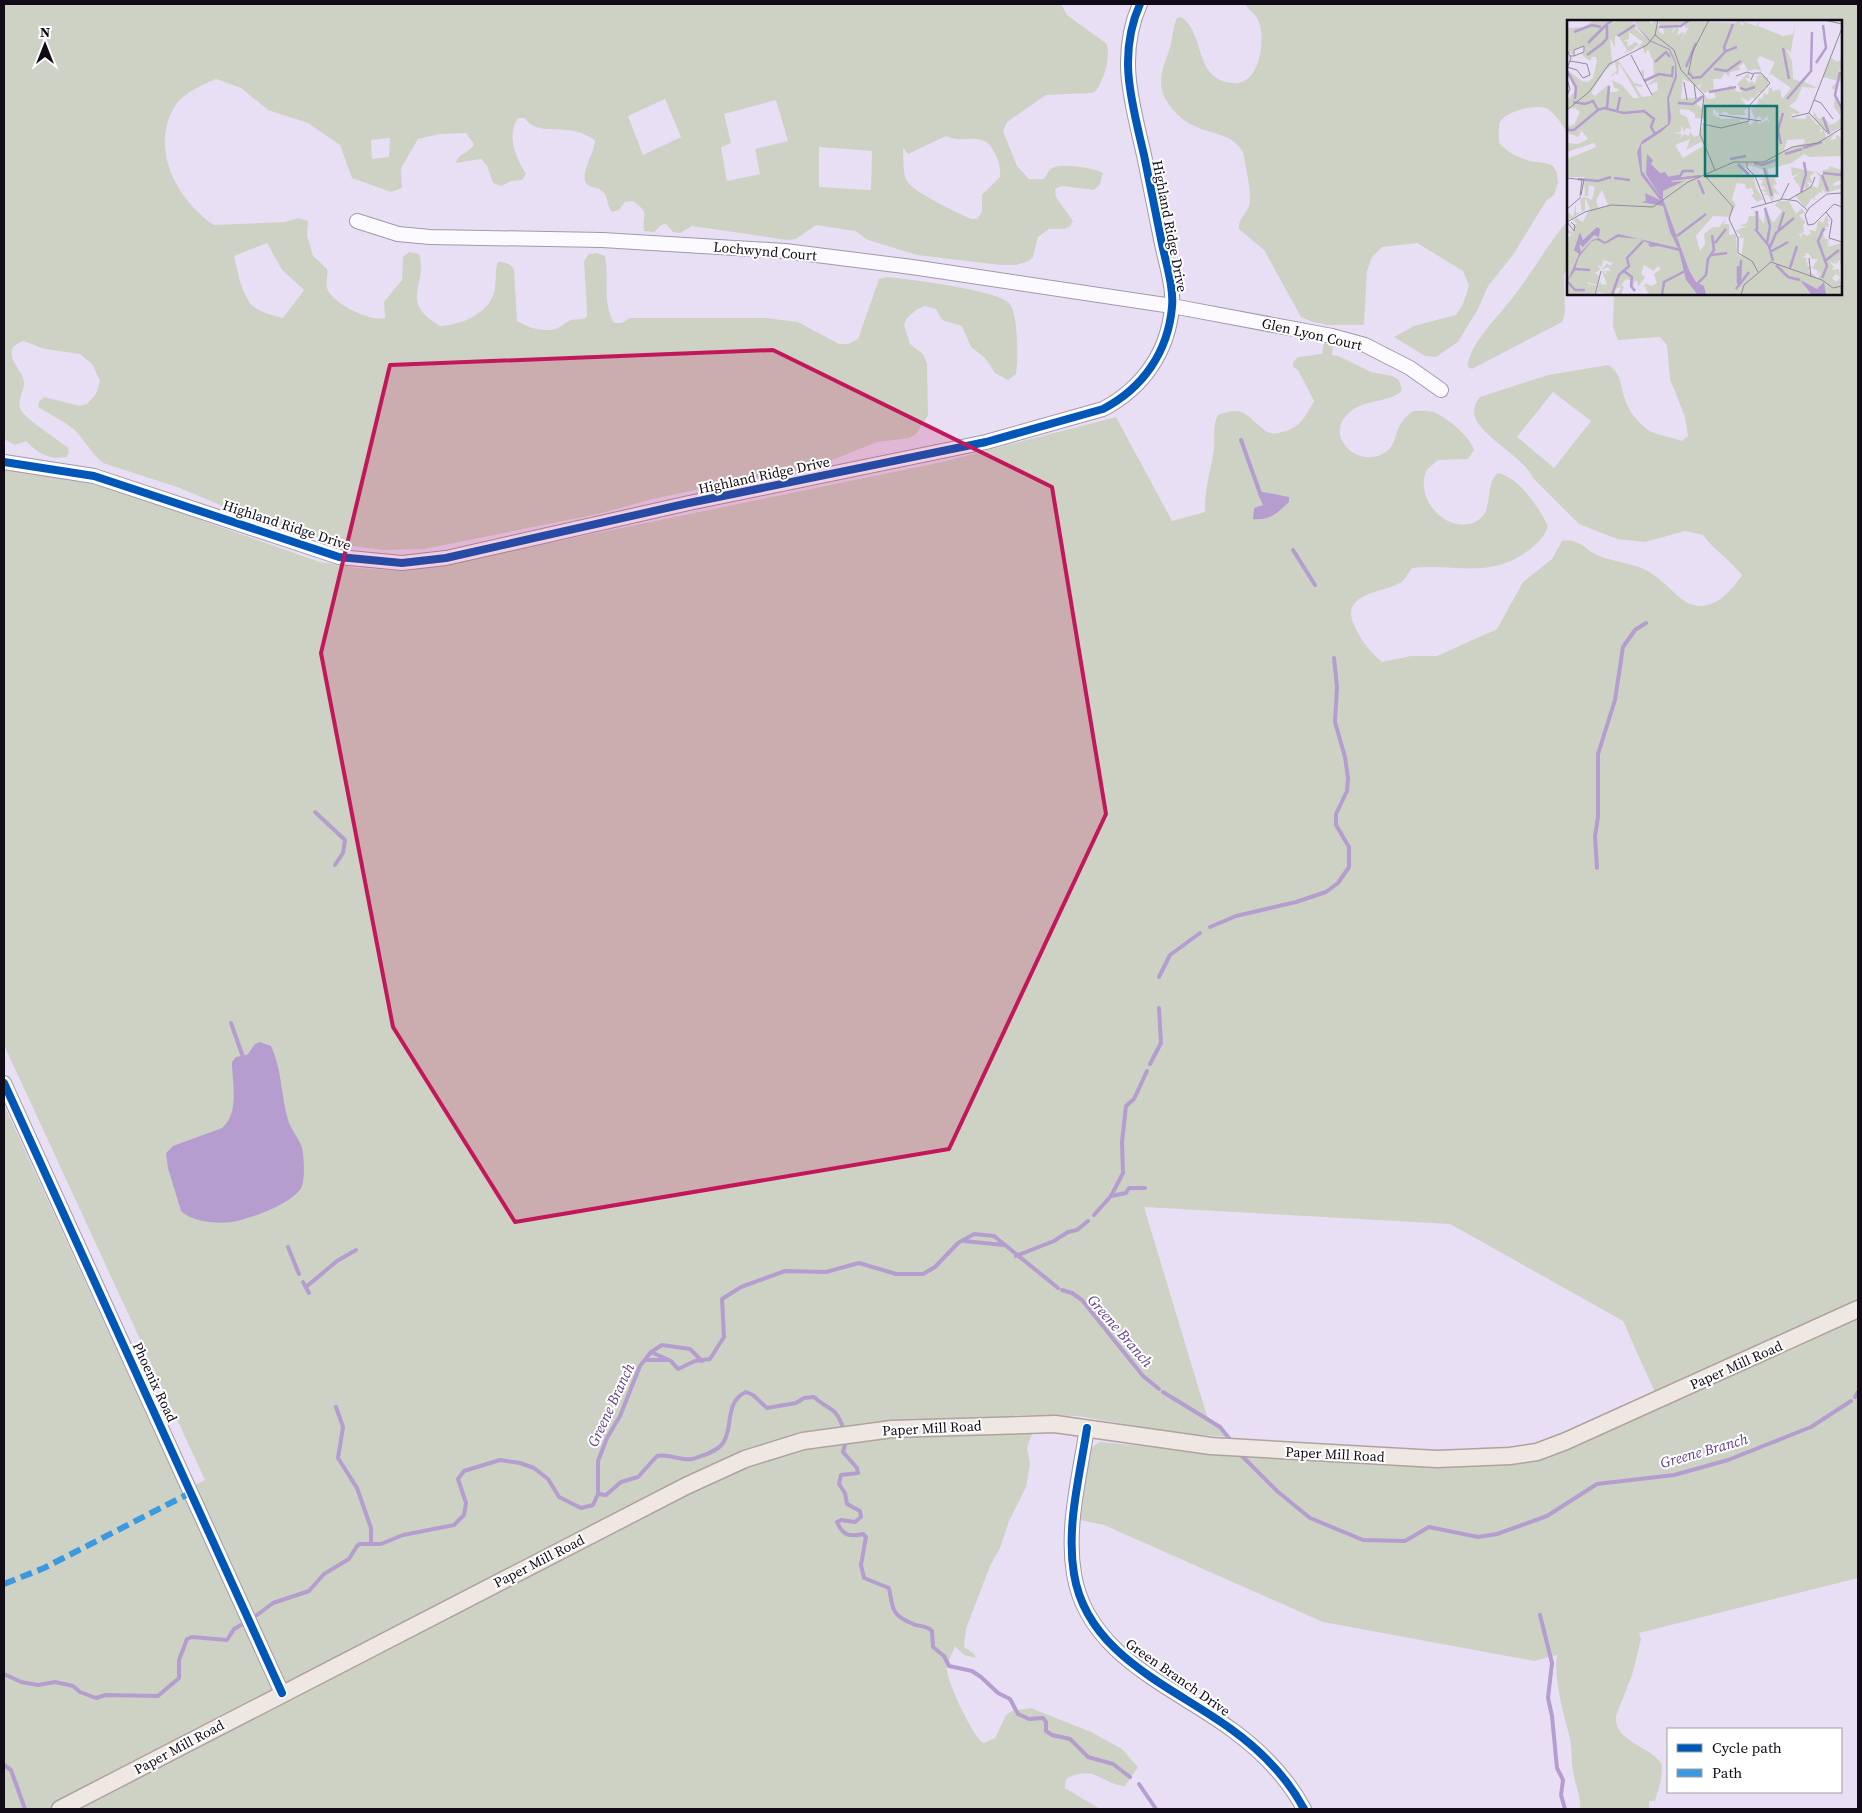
<svg xmlns="http://www.w3.org/2000/svg" width="1862" height="1813" viewBox="0 0 1862 1813" font-family="'Source Serif 4',serif">
<rect width="100%" height="100%" fill="#e9dff5"/>
<g fill="#ced2c5" fill-rule="evenodd">
<path d="M4,4H1061L1067,15L1107,44C1110,60 1105,78 1095,92L1091,93L1046,95L1007,122L1003,131L1017,166L1029,179H1044C1046,176 1048,171 1051,169C1058,162 1094,168 1103,173L1100,184L1094,190L1062,186L1055,189L1056,197L1073,221L1070,226L1064,229H1049L1038,237L1033,257L1029,261L1016,265H1001L917,255L868,240L855,231L816,225L796,239L787,240L692,226L680,233L673,232L666,224L661,225L654,232L644,231C641,214 652,215 633,201L625,202L619,210L612,212C606,205 609,197 602,191C598,187 592,188 588,185C577,177 595,153 595,140C588,136 581,132 573,131C557,127 534,134 525,118H518C506,136 516,158 526,174L522,180L512,181L501,186L493,183L487,166L481,159L456,163C458,153 470,153 474,144L466,133L440,134L418,139L401,168L402,188L391,192L352,178L340,145L308,123L268,110L241,88L216,79C203,85 183,93 175,106C153,141 170,184 196,210C202,216 207,221 214,225L285,222L298,218L308,221L307,235L313,256L327,269C329,275 325,282 327,288C331,303 372,323 385,318L384,302L402,280L403,257L409,252L419,254C429,286 397,300 440,326C460,325 487,315 494,293C497,284 494,272 498,262C505,262 510,263 514,270L517,321C528,328 546,333 558,328C563,326 567,321 571,320C578,319 581,320 587,317V311L584,261L589,254L597,253L605,256C610,282 601,296 614,323H622L630,318H766L798,322L839,344H848L858,339L879,279L887,277C909,279 994,290 1008,302C1019,311 1018,360 1016,374L1008,380L995,373L985,358L971,347L962,326L942,320L936,309L925,306L916,310L907,318L904,325L910,344L923,354L927,364L928,415L916,434L909,438L877,442L815,467L751,478L653,499L598,514L424,549L383,550L343,545L225,507L180,488L103,463C91,454 85,439 72,428C62,420 49,414 38,407L39,402L44,397L80,406L87,404L96,394L100,381L92,364L80,354L45,349L23,341C19,343 13,345 12,350C9,361 23,371 24,382C25,390 17,400 20,408C24,419 58,439 68,448L69,453L66,457C48,460 38,453 26,441L15,445L4,439ZM665,99L681,137L643,155L628,116ZM776,100L788,141L755,149L760,174L727,181L721,147L731,143L724,114ZM946,136C962,145 982,130 993,150C998,158 1001,167 1000,177L982,195V212L977,219H971C958,213 910,191 906,179C902,169 904,157 903,147L908,154ZM390,138L389,157L372,159L371,140ZM819,147L872,151L871,190L819,187ZM267,243L282,270L304,290L283,318C274,316 258,312 251,304C242,294 237,269 234,256Z"/>
<path d="M1244,4H1858V1302L1656,1395L1623,1321L1450,1224L1144,1207L1207,1416L1230,1437L1176,1433L1078,1416L1015,1415L1014,1421L1036,1422L1027,1448L1030,1464L1026,1487L1009,1521L1000,1548L990,1566L966,1629L964,1647L974,1654L976,1658L964,1655L955,1646C953,1653 948,1661 947,1668C946,1679 973,1738 984,1743L995,1738L1006,1715L1012,1711L1031,1708L1091,1732L1122,1749L1138,1767L1125,1786C1103,1785 1094,1763 1066,1779L1065,1788L1100,1809H4V1105L182,1492L205,1480L4,1045V469L38,472L110,488L320,562L358,568L401,571L456,562L942,462L1116,417L1172,521L1205,512C1204,490 1211,470 1214,449C1215,436 1212,426 1218,415C1246,404 1247,418 1266,431C1271,434 1277,434 1282,432C1300,428 1305,417 1314,401L1298,370L1293,367V362L1298,357L1322,354L1324,343L1333,344L1332,355L1338,356L1371,372L1392,376L1399,380L1402,390C1395,402 1364,399 1350,412C1321,437 1361,470 1386,452C1396,445 1395,431 1402,422C1404,418 1409,414 1413,411C1419,411 1428,410 1433,412C1446,416 1471,438 1474,450L1468,459L1438,460C1435,463 1430,466 1427,470C1413,498 1447,535 1475,522C1496,512 1483,485 1498,473C1520,478 1539,508 1548,526C1545,536 1537,544 1529,550C1490,580 1456,563 1412,568C1409,572 1405,580 1400,583C1382,593 1340,593 1354,625C1361,640 1369,651 1382,662L1411,656H1437L1497,629L1523,582L1552,559L1562,541C1575,538 1583,546 1593,553C1608,561 1628,562 1644,569C1660,577 1670,590 1683,600C1707,617 1730,594 1742,575C1730,560 1715,551 1703,535L1685,531L1645,542L1617,539L1579,524L1533,478C1521,450 1454,427 1480,397L1548,375L1608,365C1622,373 1620,386 1625,399C1628,410 1640,427 1652,432C1661,436 1672,437 1682,441L1688,436L1685,417L1670,379L1667,345L1660,337L1618,340L1613,327L1614,294H1841V21H1568V134C1563,126 1556,115 1548,109C1538,103 1506,111 1500,122C1498,128 1499,136 1499,142C1504,151 1520,158 1530,161C1539,163 1545,161 1553,166L1557,173L1558,183L1554,195L1546,201L1513,255L1488,286L1478,309L1458,342L1436,357L1425,356L1394,337L1414,326L1456,315L1463,304L1469,286L1463,271L1417,243L1382,247L1372,257L1367,271L1364,325H1329L1313,322L1301,317L1264,250L1239,229C1237,218 1250,212 1250,200C1250,185 1246,168 1243,152C1232,134 1215,135 1197,127C1180,121 1160,100 1161,81C1161,68 1168,56 1171,44C1173,35 1173,26 1177,18L1181,17C1206,33 1193,79 1232,83C1242,84 1250,79 1254,71C1258,64 1260,56 1261,49C1262,40 1262,26 1257,18C1254,13 1248,9 1244,4ZM1553,392L1591,421L1554,468L1517,437Z"/>
<path d="M1568,220V265L1564,275L1565,313L1562,322L1472,369L1468,367C1468,344 1501,314 1514,296C1533,271 1548,244 1568,220Z"/>
<path d="M1858,1316V1578L1639,1633L1641,1639L1632,1675L1616,1716C1614,1743 1651,1745 1662,1765L1661,1780L1655,1801H1649V1809H1580C1581,1796 1576,1788 1574,1776C1571,1764 1572,1750 1570,1738C1564,1715 1553,1677 1557,1655L1534,1661L1323,1622L1104,1525L1080,1520L1088,1456L1091,1448L1099,1442L1210,1452L1465,1465L1526,1461Z"/>
</g>
<g fill="#b59dd0">
<path d="M1263,492L1289,497V502C1277,513 1270,521 1253,519L1254,508L1263,505L1258,494Z"/>
<path d="M260,1042L271,1046C282,1069 281,1096 288,1120C291,1130 299,1138 302,1148C304,1156 305,1178 302,1186C295,1203 250,1219 232,1222C217,1224 192,1222 181,1211L168,1168L166,1153L173,1146L222,1128C240,1113 232,1082 232,1062L236,1057L247,1055L255,1044Z"/>
</g>
<g fill="none" stroke-linecap="round" stroke-linejoin="round">
<g stroke="#b59dd0" stroke-width="4">
<path d="M1241,440L1260,493"/>
<path d="M1293,550L1315,585"/>
<path d="M315,812L345,840L343,853L335,865"/>
<path d="M1597,868L1595,836L1598,817V754L1615,700L1623,647L1635,630L1646,623"/>
<path d="M1210,927L1236,916L1296,902L1326,892L1338,883L1349,867V847L1336,825V814L1347,791L1348,778L1345,757L1335,722L1337,687L1334,658"/>
<path d="M1159,977L1170,955L1200,933"/>
<path d="M231,1023L243,1057"/>
<path d="M1150,1064L1161,1043L1159,1008"/>
<path d="M1111,1196L1126,1193L1129,1188H1145"/>
<path d="M1094,1215L1111,1196L1123,1173L1122,1142L1126,1106L1134,1099L1147,1071"/>
<path d="M964,1241L1004,1245"/>
<path d="M288,1247L299,1274"/>
<path d="M1016,1256L1054,1241L1068,1232L1077,1230L1088,1221"/>
<path d="M303,1282L309,1293"/>
<path d="M306,1287L337,1261L356,1250"/>
<path d="M1062,1290L1072,1293L1082,1300L1143,1376L1159,1389"/>
<path d="M651,1352L671,1361L678,1369L695,1361L710,1359L724,1337L722,1299L741,1287L785,1271L826,1272L859,1263L896,1274H923L935,1267L958,1243L974,1234L994,1236L1058,1288"/>
<path d="M646,1360H668"/>
<path d="M1163,1392L1220,1427L1232,1442"/>
<path d="M1855,1397L1858,1392"/>
<path d="M336,1407L343,1427L338,1458L357,1488L371,1528V1544"/>
<path d="M846,1441L843,1452L857,1468L858,1473L841,1475L839,1484L845,1493L847,1504L860,1511L861,1517L855,1522L841,1520L837,1522C843,1536 850,1537 863,1534L866,1537L861,1565L864,1578L889,1588C893,1609 891,1615 913,1624C920,1627 927,1625 932,1631L933,1647L944,1656L949,1666L972,1671L981,1677L998,1693L1010,1699L1018,1714L1029,1719L1043,1718L1046,1722V1731L1052,1735L1070,1739L1088,1757L1113,1764L1130,1777"/>
<path d="M1240,1454L1277,1491L1310,1518L1363,1540L1405,1541L1429,1527L1478,1537L1497,1534L1547,1516L1597,1484L1674,1475L1728,1460L1811,1427L1851,1401"/>
<path d="M598,1494L606,1495L621,1482L638,1477L657,1456C670,1453 683,1463 696,1458C704,1455 718,1451 723,1443C734,1427 724,1402 746,1392L753,1395L767,1408L796,1403L804,1398L814,1397C829,1411 836,1406 843,1428"/>
<path d="M257,1615L273,1603L309,1591L324,1574L349,1559L357,1546L360,1544H381L403,1535L454,1525L464,1515L466,1503L458,1479L464,1471L500,1460L520,1463L534,1468L548,1479L559,1497L581,1508L593,1505L598,1494V1461L607,1438L620,1416L640,1366L651,1352L662,1345L690,1349L702,1361"/>
<path d="M1540,1615L1552,1663L1548,1698L1552,1716L1557,1768L1563,1780L1561,1795L1565,1809"/>
<path d="M4,1674L21,1682L38,1685L55,1682L73,1686L80,1692L96,1698L106,1695L158,1696L179,1678V1660L187,1639L192,1637L227,1640L234,1629L241,1625"/>
<path d="M4,1765L11,1770L25,1809"/>
<path d="M1139,1784L1156,1809"/>
</g>
<g stroke="#a199aa" stroke-width="16">
<g id="minor">
<path d="M357,221L398,234L430,237L602,240L785,251L912,267L1172,306L1332,336L1365,345L1410,368L1441,390"/>
<path d="M4,462L94,476L339,557L402,563L446,558L689,503L986,442L1103,409C1143,388 1168,352 1172,307C1174,288 1166,263 1162,244C1156,214 1150,185 1144,155C1132,103 1117,56 1140,4"/>
<path d="M4,1083L282,1693"/>
<path d="M1087,1428C1080,1475 1066,1526 1074,1574C1087,1655 1172,1686 1231,1729C1260,1750 1287,1777 1304,1809"/>
</g>
</g>
<g stroke="#b1a19f" stroke-width="19">
<path id="major" d="M60,1809L686,1486L745,1459L803,1441L892,1429L1055,1424L1211,1446L1437,1459L1510,1456L1537,1452L1566,1441L1858,1309"/>
</g>
<use href="#minor" stroke="#fcfafe" stroke-width="14"/>
<use href="#major" stroke="#efe7e2" stroke-width="16"/>
<path stroke="#3a99df" stroke-width="6" stroke-dasharray="12 6" stroke-linecap="butt" d="M4,1584L44,1568L192,1492"/>
<g stroke="#fff" stroke-width="11">
<g id="cycleway">
<path d="M4,462L94,476L339,557L402,563L446,558L689,503L986,442L1103,409C1143,388 1168,352 1172,307C1174,288 1166,263 1162,244C1156,214 1150,185 1144,155C1132,103 1117,56 1140,4"/>
<path d="M4,1083L282,1693"/>
<path d="M1087,1428C1080,1475 1066,1526 1074,1574C1087,1655 1172,1686 1231,1729C1260,1750 1287,1777 1304,1809"/>
</g>
</g>
<use href="#cycleway" stroke="#0057b8" stroke-width="8"/>
</g>
<path fill="#c2185b" fill-opacity="0.2" stroke="#c2185b" stroke-width="4" stroke-linejoin="round" d="M773,350L1052,487L1106,814L949,1149L515,1222L393,1027L321,653L390,365Z"/>
<g text-anchor="middle" stroke-width="4" stroke-linejoin="round" paint-order="stroke">
<g font-size="14" fill="#110a17" stroke="#fff">
<text transform="translate(1170 226) rotate(79)" y="5">Highland Ridge Drive</text>
<text transform="translate(765 251) rotate(5)" y="5">Lochwynd Court</text>
<text transform="translate(1312 334) rotate(13)" y="5">Glen Lyon Court</text>
<text transform="translate(764 475) rotate(-12)" y="5">Highland Ridge Drive</text>
<text transform="translate(287 525) rotate(18)" y="5">Highland Ridge Drive</text>
<text transform="translate(1736 1365) rotate(-24)" y="5">Paper Mill Road</text>
<text transform="translate(155 1382) rotate(65)" y="5">Phoenix Road</text>
<text transform="translate(932 1428) rotate(-3)" y="5">Paper Mill Road</text>
<text transform="translate(1335 1454) rotate(3)" y="5">Paper Mill Road</text>
<text transform="translate(539 1561) rotate(-27)" y="5">Paper Mill Road</text>
<text transform="translate(1178 1677) rotate(35)" y="5">Green Branch Drive</text>
<text transform="translate(179 1747) rotate(-28)" y="5">Paper Mill Road</text>
</g>
<g font-size="15" font-style="italic" fill="#67408d" stroke="#fff">
<text transform="translate(1120 1331) rotate(49)" y="5">Greene Branch</text>
<text transform="translate(611 1405) rotate(-65)" y="5">Greene Branch</text>
<text transform="translate(1704 1451) rotate(-16)" y="5">Greene Branch</text>
</g>
</g>
<g transform="translate(1567 20)">
<rect width="275" height="275" fill="#e9dff5"/>
<path d="M27,0H42L41,4L49,0L41,6L51,0H64L70,10L83,22L66,0H81L84,4L90,0L93,13L97,14L96,8L103,7H107L104,15L109,7L112,9L110,15L116,12L115,25L117,11L118,15L122,6L118,9V4L93,7L91,0L168,3L172,0L175,6L177,4L173,0L189,6L193,0L191,6L216,16L226,14L229,0L224,32L219,29L225,41L226,59L235,62L243,53L237,62L251,68L235,67L229,81L222,86L233,92L230,95L226,93L224,98L238,99L241,94L249,104L252,105L246,96L247,92L252,99L257,97L263,105L270,102L274,97L267,87L268,70L264,68L269,62V80L275,87V107L262,114L259,108L253,105L255,109L252,111L255,113V106L258,108L259,119L268,113L263,120L269,119V114L275,119V136L243,137L237,134L225,143L201,149L202,157L207,158L210,164L206,166L213,175L207,173L206,183L201,175L195,174L201,173L194,170L199,169L194,165L196,160H191L199,157L198,150L180,145V142L176,153L187,157L189,168L196,179L190,182L184,175L187,174L185,168L179,169L178,164L170,163L165,179L169,185L162,197L146,196L129,216L133,231L138,224L137,214L146,207H152L159,199L157,204H162V215L169,214L170,233L174,237L177,218H171L174,215L168,211L180,206H172L180,203L182,196H188L187,189L197,204L198,186L206,203L215,191L208,185L211,181H222L229,194L235,188L238,193L232,195L239,203L236,204L237,212L232,214L234,218L235,213L240,216L244,213L242,210L249,211L251,200L256,203L258,198L261,195V200L265,199L260,202L263,205H259L263,207H258L260,210L256,212L258,219H262L260,224L263,221L260,227L275,223V243L271,246L274,242L272,240L269,245L268,238V244L262,241L267,247L265,250L272,249L273,257L269,254L265,258L269,262L273,258L275,275H79L82,273L78,269L80,267H76L79,263L84,266L90,263L87,254L94,249L91,246L87,251L77,245L74,254L78,257L71,267L70,261H68L65,270L63,260L59,259L54,265L57,267L54,275H50L54,267L48,269V275L31,272L29,275L33,261L35,265L40,264L35,252L38,249L37,253L40,254L38,251H44L41,247L35,250L40,243L43,246L46,243L36,240L35,249L34,246H30L34,249L28,253L32,256L30,265L21,262L20,263L23,264L21,268L24,264L30,266L27,274L0,275V221L3,220L0,219L5,214L0,213L1,210L7,213L3,209L7,211L6,204H10L6,200L9,198L16,202L23,188L18,178V190L0,201V191L6,197L9,184V193L15,192L13,179L18,177L25,180L28,167L22,165L21,176H14L18,175L17,157H0V139L29,127L27,123L0,132V123L11,124L21,119L14,110L12,117L0,113V106L7,105L13,92L8,88L0,89V80L8,71L0,50L15,61L21,62L26,58L30,41L29,37H25L23,41L14,34L11,36L9,37L18,32L17,26L6,30V35L2,32L0,8L17,7ZM62,12L76,22L69,29L75,26L78,34L81,29L86,41L87,56L77,59V49L73,52L78,62L89,58L78,66L90,62L91,70L85,73L82,84L84,76L75,77L68,66L75,67V65L67,63L51,40L45,42L43,18L48,28V17L55,14L52,17L60,30L56,33L64,31L72,24L68,22L61,27L60,21H56L62,19ZM193,36L208,42L201,56L204,54L224,68L215,79L212,65L213,69L206,71L205,68H202L201,75L197,73L195,79L192,78L189,86L185,85L186,89L183,87L188,99L193,96L195,101L200,96L203,103L200,100L191,104L192,101L188,100L183,106L181,102H174L173,99L177,101V98L155,99L146,95V89L153,94L158,91L163,95H179L177,91L181,88L173,77L181,81L186,77L188,79L191,73L197,72L196,68L201,67V58L192,54L191,57L187,55L190,57L188,64L185,61L182,63L178,58H183L181,53L170,64L175,71L171,72L163,65L158,70H147L146,59H154L158,53L162,57L163,52L173,50L172,46L177,43L181,51L189,49L195,52L190,40ZM48,42L50,51L45,54L44,58L48,53L51,55L52,43L72,78H66L55,65L45,60L47,68L52,69L49,72H43L42,64L28,76L24,73L38,51ZM116,59L131,66L136,63L132,68L137,73L146,70L149,78L141,79L138,76L135,88L132,86L134,83L131,86L130,83L136,80L135,77L114,79ZM113,89L122,90L128,94V98L138,99L140,104H136L132,115L127,117L123,112L122,116L117,114L112,120L115,114L107,113L114,112V105L117,113L119,108L124,109L120,97L113,94ZM123,119L119,130L134,122L136,126L116,138L108,125ZM220,120L237,119L238,123L217,130ZM35,170L41,185L31,188L29,180ZM238,233L242,234L245,239H251L245,248L251,251L250,255L254,251L251,258L241,251L244,248L240,245L242,242L239,243L240,238L235,237L239,236ZM264,38L270,42L275,39V51L272,50L275,62L256,57ZM262,146L275,150V160L266,163L267,166L275,164V168L259,173L254,168L256,174L253,172L247,177L249,180L245,178L238,188L228,175L245,166L251,168L253,157L248,151L255,155L257,152L253,151L262,149ZM224,147L248,152L243,156L245,163L240,162L243,166L239,169L236,164L238,168L235,170L226,158L233,153L225,156Z" fill="#ced2c5" fill-rule="evenodd"/>
<path d="M64,0L83,20L103,29L109,42L110,57L102,79L104,97L103,104L94,112L74,125L75,151L93,176L79,154L80,134L86,140L84,144L93,153L98,152L105,162L117,161L96,171V179L122,250L129,262L137,266L139,275H131L119,260L112,231L91,226L83,227L81,224L85,225L73,219L51,217L38,224L30,220L25,221L12,237L7,252L0,262L12,234L7,230L13,212L16,220L30,207L33,209L32,217L27,215L16,227L12,224L14,232L25,220L32,218L38,222L51,214L111,228L103,212L96,186L74,182L79,181L78,173L93,180L74,155L70,132L75,121L101,104L100,78L108,56V43L102,30L82,21ZM233,260L250,269L257,262L259,275H245Z" fill="#b59dd0"/>
<path fill="none" stroke="#b59dd0" stroke-width="2.5" d="M92,7L114,6L122,0M7,12L25,5L34,7M51,16L68,5M21,23L39,5M216,28L222,59M158,32L157,27L166,4M20,35L36,23L40,18V4L46,0M88,42L99,32L103,37M249,43L259,28L256,5M119,47L129,23M147,49L160,51L174,41M0,51L9,67L8,79M244,51L245,12M273,52L268,75L275,89M122,53L126,58L134,57L159,31L170,27M77,61L92,54L105,56L106,46M231,66L245,50M173,68L179,70L188,67M142,72L169,67M220,79L231,66M6,82L18,84L26,81L31,90L37,88L57,93L77,91L87,99L84,107L88,114M111,83L126,84L136,76M40,88L42,66M50,92L53,77M256,97L262,114M0,110H7L31,90M214,124L211,110L216,93M236,128L255,122M218,134L235,129M163,139L179,136M187,143L195,145L209,140M171,144L182,155M197,148L205,176M256,153L275,155M255,155L261,171M47,158L63,160M101,158L113,156L116,151H127M11,159L31,161L44,157M101,160L134,156M131,160L137,174M234,172L239,154L237,142M198,188L203,206L200,223M190,191V210M188,209L202,226L206,241M211,212L217,192M110,216L139,194M148,223L159,209M203,227L209,213L227,198M203,232L221,222M145,235L160,233M258,241L272,230M209,245L221,257L233,260M171,246V264M223,248L230,226M7,249L23,250M57,251L65,257L64,266L68,271M255,258L260,246L251,221L257,208M0,261L8,270H18M173,262L174,240M131,263L139,255L141,239L147,230L145,215M169,269L182,252M45,275L52,255L62,246L60,238L76,221M95,275L97,262L118,251"/>
<path fill="none" stroke="#938a9c" stroke-width="1" d="M257,0L275,4M88,15L107,30L114,50L137,75L133,114L148,150M88,15L91,0M0,30L4,38L1,46M64,35L85,75M3,36H7V30L17,26V32L7,36M0,47L10,50L16,58L23,55L20,44L3,41M121,55L126,31L142,0M169,56L180,52L186,54M0,59L3,69L0,75M117,62L120,80M127,64L129,79M247,80L254,83L266,99M0,90L22,72L42,44L80,25L88,15M152,95L194,101M225,97L242,93M136,104L154,108L182,101V86L203,63L194,53H187L184,60M260,112L242,93L275,8M180,142V148L188,156L199,184M139,157L166,187L162,199L171,218V233L185,241L191,252M0,158L17,160L14,175M13,176L15,160M214,179L222,163M221,180L244,167L248,157M184,188L216,179L230,181L240,190M0,189L14,177M259,192L265,200L262,218L275,222M0,202L7,211L8,206L4,202M0,202L18,192L44,185L86,187L121,162L167,142H197L225,127L251,123L275,108M241,205L238,195L242,188L260,174L275,173M241,205L247,204L267,184L275,187M242,238L244,257M28,275L34,251M174,275L177,265L204,242L255,260L266,268L275,266"/>
<path fill="#0f766e" fill-opacity="0.15" stroke="#0f766e" stroke-width="2.5" d="M138,86H210V156H138Z"/>
<rect width="275" height="275" fill="none" stroke="#110a17" stroke-width="2.5"/>
</g>
<rect width="1862" height="1813" fill="none" stroke="#110a17" stroke-width="10"/>
<rect x="1667" y="1728" width="175" height="65" fill="#ffffff" stroke="#a09da2"/>
<rect x="1677" y="1744" width="25" height="8" fill="#0057b8" stroke="#a09da2"/>
<text x="1712" y="1753" font-size="15" fill="#110a17">Cycle path</text>
<rect x="1677" y="1769" width="25" height="8" fill="#3a99df" stroke="#a09da2"/>
<text x="1712" y="1778" font-size="15" fill="#110a17">Path</text>
<g transform="translate(45 45)" stroke="#ffffff" stroke-width="4" paint-order="stroke">
<path d="M0-4L9 19L0 12L-9 19Z" fill="#110a17"/>
<text y="-8" font-size="14" font-weight="bold" text-anchor="middle" fill="#110a17">N</text>
</g>
</svg>
